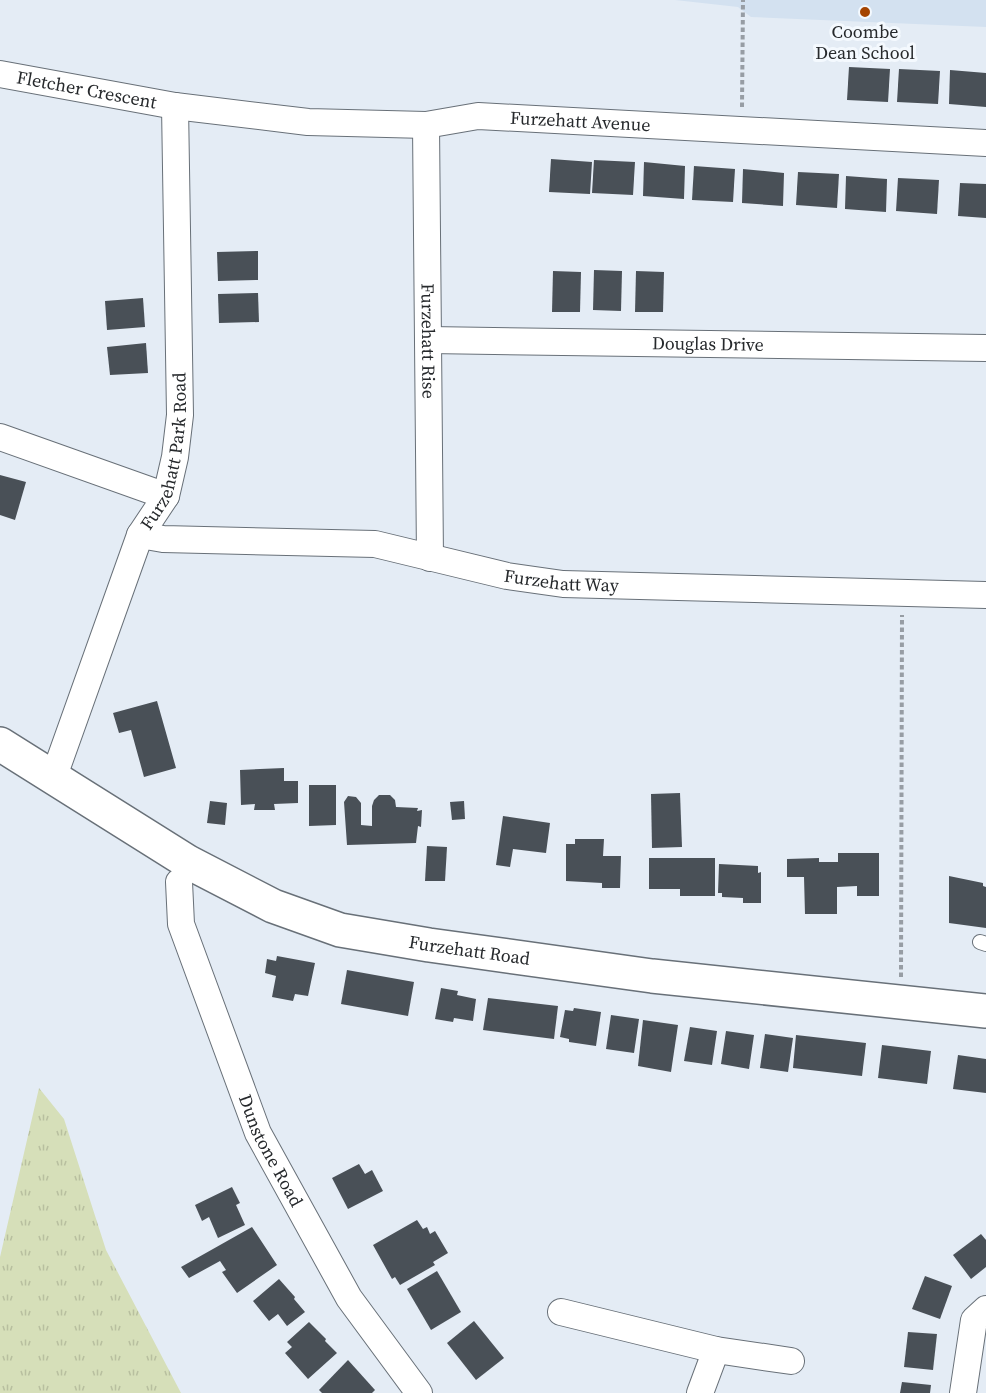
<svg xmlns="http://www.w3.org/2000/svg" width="986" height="1393" viewBox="0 0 986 1393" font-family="'Source Serif 4',serif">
<defs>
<pattern id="grass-tufts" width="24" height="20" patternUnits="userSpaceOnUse" patternTransform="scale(1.5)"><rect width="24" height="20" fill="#d6dfb9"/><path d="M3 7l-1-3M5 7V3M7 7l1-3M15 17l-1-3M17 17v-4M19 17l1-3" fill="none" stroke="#b8bf9f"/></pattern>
</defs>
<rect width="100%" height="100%" fill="#e4ecf5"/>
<path fill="#d3e1f0" d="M675,0H986V27L751,17L738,7Z"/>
<path fill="url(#grass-tufts)" d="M39,1088L64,1119L106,1250L181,1393H0V1257Z"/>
<g fill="#495057">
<path d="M849,67L890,69L888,102L847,100Z"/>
<path d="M899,69L940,71L938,104L897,102Z"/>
<path d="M950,70L986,73V107L949,104Z"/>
<path d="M551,159L592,162L590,194L549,192Z"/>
<path d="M594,160L635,162L633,195L592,193Z"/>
<path d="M644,162L685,166L684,199L643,196Z"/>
<path d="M694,166L735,169L733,202L692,200Z"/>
<path d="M743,169L784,173L783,206L742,203Z"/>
<path d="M798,172L839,174L837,208L796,205Z"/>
<path d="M846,176L887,179L886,212L845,209Z"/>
<path d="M898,178L939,180L937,214L896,211Z"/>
<path d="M960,183L986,184V218L958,216Z"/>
<path d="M258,251V280L218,281L217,252Z"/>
<path d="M594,270L622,271L621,311L593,310Z"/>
<path d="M553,271L581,272L580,312H552Z"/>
<path d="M636,271L664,272L663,312H635Z"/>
<path d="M258,293L259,322L219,323L218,294Z"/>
<path d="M143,298L145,327L107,330L105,301Z"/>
<path d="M146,343L148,373L110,375L107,347Z"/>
<path d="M0,475L26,482L15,520L0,515Z"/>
<path d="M157,701L176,768L144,777L131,730L119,733L113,713Z"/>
<path d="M284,768V781H298V803L274,804L275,810H254L255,804L241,805L240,770Z"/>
<path d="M309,785H336V825L309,826Z"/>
<path d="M680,793L682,847L652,848L651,794Z"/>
<path d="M379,795H390L395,800L396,807L418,808L417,811L422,810L421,827L418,826L416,843L347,845L344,802L348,796L356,797L361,803V825L372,826V806L374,800Z"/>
<path d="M210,801L227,803L225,825L207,823Z"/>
<path d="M464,801L465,819L452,820L450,802Z"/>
<path d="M503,816L550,823L546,853L513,849L510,867L496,865Z"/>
<path d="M575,839H604L603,856H621L620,888H602V883L566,881V844H575Z"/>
<path d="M427,846L447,847L445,881H425Z"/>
<path d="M838,853H879V896H857V886L837,887V914H805L804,877H787V859L819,858V862H838Z"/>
<path d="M649,858H715V896H680V889H649Z"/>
<path d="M719,864L758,866V873L761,872V903H743V898L722,897V893H718Z"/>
<path d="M949,876L983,883V886L986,887V928L949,923Z"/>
<path d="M277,956L315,963L308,996L295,994L293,1001L272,997L276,976L265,973L267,959L276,961Z"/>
<path d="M347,970L414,982L408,1016L341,1004Z"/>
<path d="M441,988L458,991L457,995L476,999L473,1021L454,1018L453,1022L435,1019Z"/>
<path d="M488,998L558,1006L554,1039L483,1030Z"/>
<path d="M574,1008L601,1012L596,1046L569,1042V1039L560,1037L565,1010L573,1011Z"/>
<path d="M611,1015L639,1019L634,1053L606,1049Z"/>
<path d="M643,1020L678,1025L671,1072L638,1066Z"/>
<path d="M690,1027L717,1031L712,1065L684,1061Z"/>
<path d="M726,1031L754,1035L749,1069L721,1064Z"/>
<path d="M765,1034L793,1038L788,1072L760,1068Z"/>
<path d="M796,1035L866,1043L862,1076L793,1068Z"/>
<path d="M882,1045L931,1051L927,1084L878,1078Z"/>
<path d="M958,1055L986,1059V1093L953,1089Z"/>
<path d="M359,1164L365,1174L372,1170L383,1191L348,1209L332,1178Z"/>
<path d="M232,1187L240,1203L236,1205L245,1225L218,1238L209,1217L202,1221L195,1205Z"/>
<path d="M417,1220L423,1229L427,1227L430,1234L435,1231L448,1253L433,1262L435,1265L400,1285L395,1277L392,1279L373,1245Z"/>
<path d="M252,1227L277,1265L237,1293L222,1272L226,1270L220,1261L189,1278L181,1267Z"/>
<path d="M981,1234L986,1240V1267L971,1279L953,1255Z"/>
<path d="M437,1271L461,1312L431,1330L407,1289Z"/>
<path d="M925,1276L952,1286L940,1319L912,1309Z"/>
<path d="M279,1279L295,1297L294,1299L305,1312L287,1326L278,1314L269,1321L253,1301Z"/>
<path d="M474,1321L504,1358L476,1380L447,1343Z"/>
<path d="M309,1322L326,1339L325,1341L337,1353L308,1379L285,1353L292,1347L287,1342Z"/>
<path d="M908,1332L937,1334L933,1370L904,1367Z"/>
<path d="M348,1360L375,1390L372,1393H322L319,1390Z"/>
<path d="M902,1382L931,1385L930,1393H900Z"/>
</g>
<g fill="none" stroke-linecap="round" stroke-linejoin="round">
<g stroke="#687078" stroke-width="16">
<path id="service" d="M980,942L986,944"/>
</g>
<g stroke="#687078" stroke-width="28">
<g id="minor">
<path id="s1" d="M0,74L175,106L308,122L426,125L478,116L986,143"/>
<path id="s2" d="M426,125L430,558"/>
<path id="s3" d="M429,340L986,348"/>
<path d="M0,437L166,496"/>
<path id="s4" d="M140,535L163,539L375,544L507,576L563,584L986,595"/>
<path id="s5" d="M54,776L140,535L166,496L175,457L180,415L175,106"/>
<path id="s6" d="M179,882L181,924L258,1133L349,1298L419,1393"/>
<path d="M561,1312L716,1350L791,1361"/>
<path d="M700,1393L716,1350"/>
<path d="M963,1393L974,1320L986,1309"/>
</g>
</g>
<g stroke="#687078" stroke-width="36">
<g id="tertiary">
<path id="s7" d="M0,744L188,862L273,906L340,930L429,945L652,976L986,1011"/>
</g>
</g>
<g stroke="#979da4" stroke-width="4" stroke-dasharray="4.5 3" stroke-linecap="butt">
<path d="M742,107L743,0"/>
<path d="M901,977L902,615"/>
</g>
<use href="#service" stroke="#fff" stroke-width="14"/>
<use href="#minor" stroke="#fff" stroke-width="26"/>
<use href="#tertiary" stroke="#fff" stroke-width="33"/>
</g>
<circle fill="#a54400" stroke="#f4f9fe" stroke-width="2" cx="865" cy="12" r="6"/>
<g text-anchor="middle" stroke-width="6" stroke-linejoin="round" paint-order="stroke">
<g font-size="18" fill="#26292c" stroke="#f4f9fe">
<text x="865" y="38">Coombe<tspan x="865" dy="21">Dean School</tspan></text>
</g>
<g font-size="18" fill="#26292c" stroke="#f4f9fe">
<text dy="6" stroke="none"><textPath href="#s1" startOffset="88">Fletcher Crescent</textPath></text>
<text dy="6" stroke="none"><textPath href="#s1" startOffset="585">Furzehatt Avenue</textPath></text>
<text dy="6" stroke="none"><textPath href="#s2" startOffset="216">Furzehatt Rise</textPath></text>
<text dy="6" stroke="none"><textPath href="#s3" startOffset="279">Douglas Drive</textPath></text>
<text dy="6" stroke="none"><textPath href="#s5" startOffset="346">Furzehatt Park Road</textPath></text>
<text dy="6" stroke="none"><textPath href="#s4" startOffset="426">Furzehatt Way</textPath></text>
<text dy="6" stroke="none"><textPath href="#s7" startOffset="520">Furzehatt Road</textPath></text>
<text dy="6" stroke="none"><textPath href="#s6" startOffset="286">Dunstone Road</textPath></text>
</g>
</g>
</svg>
